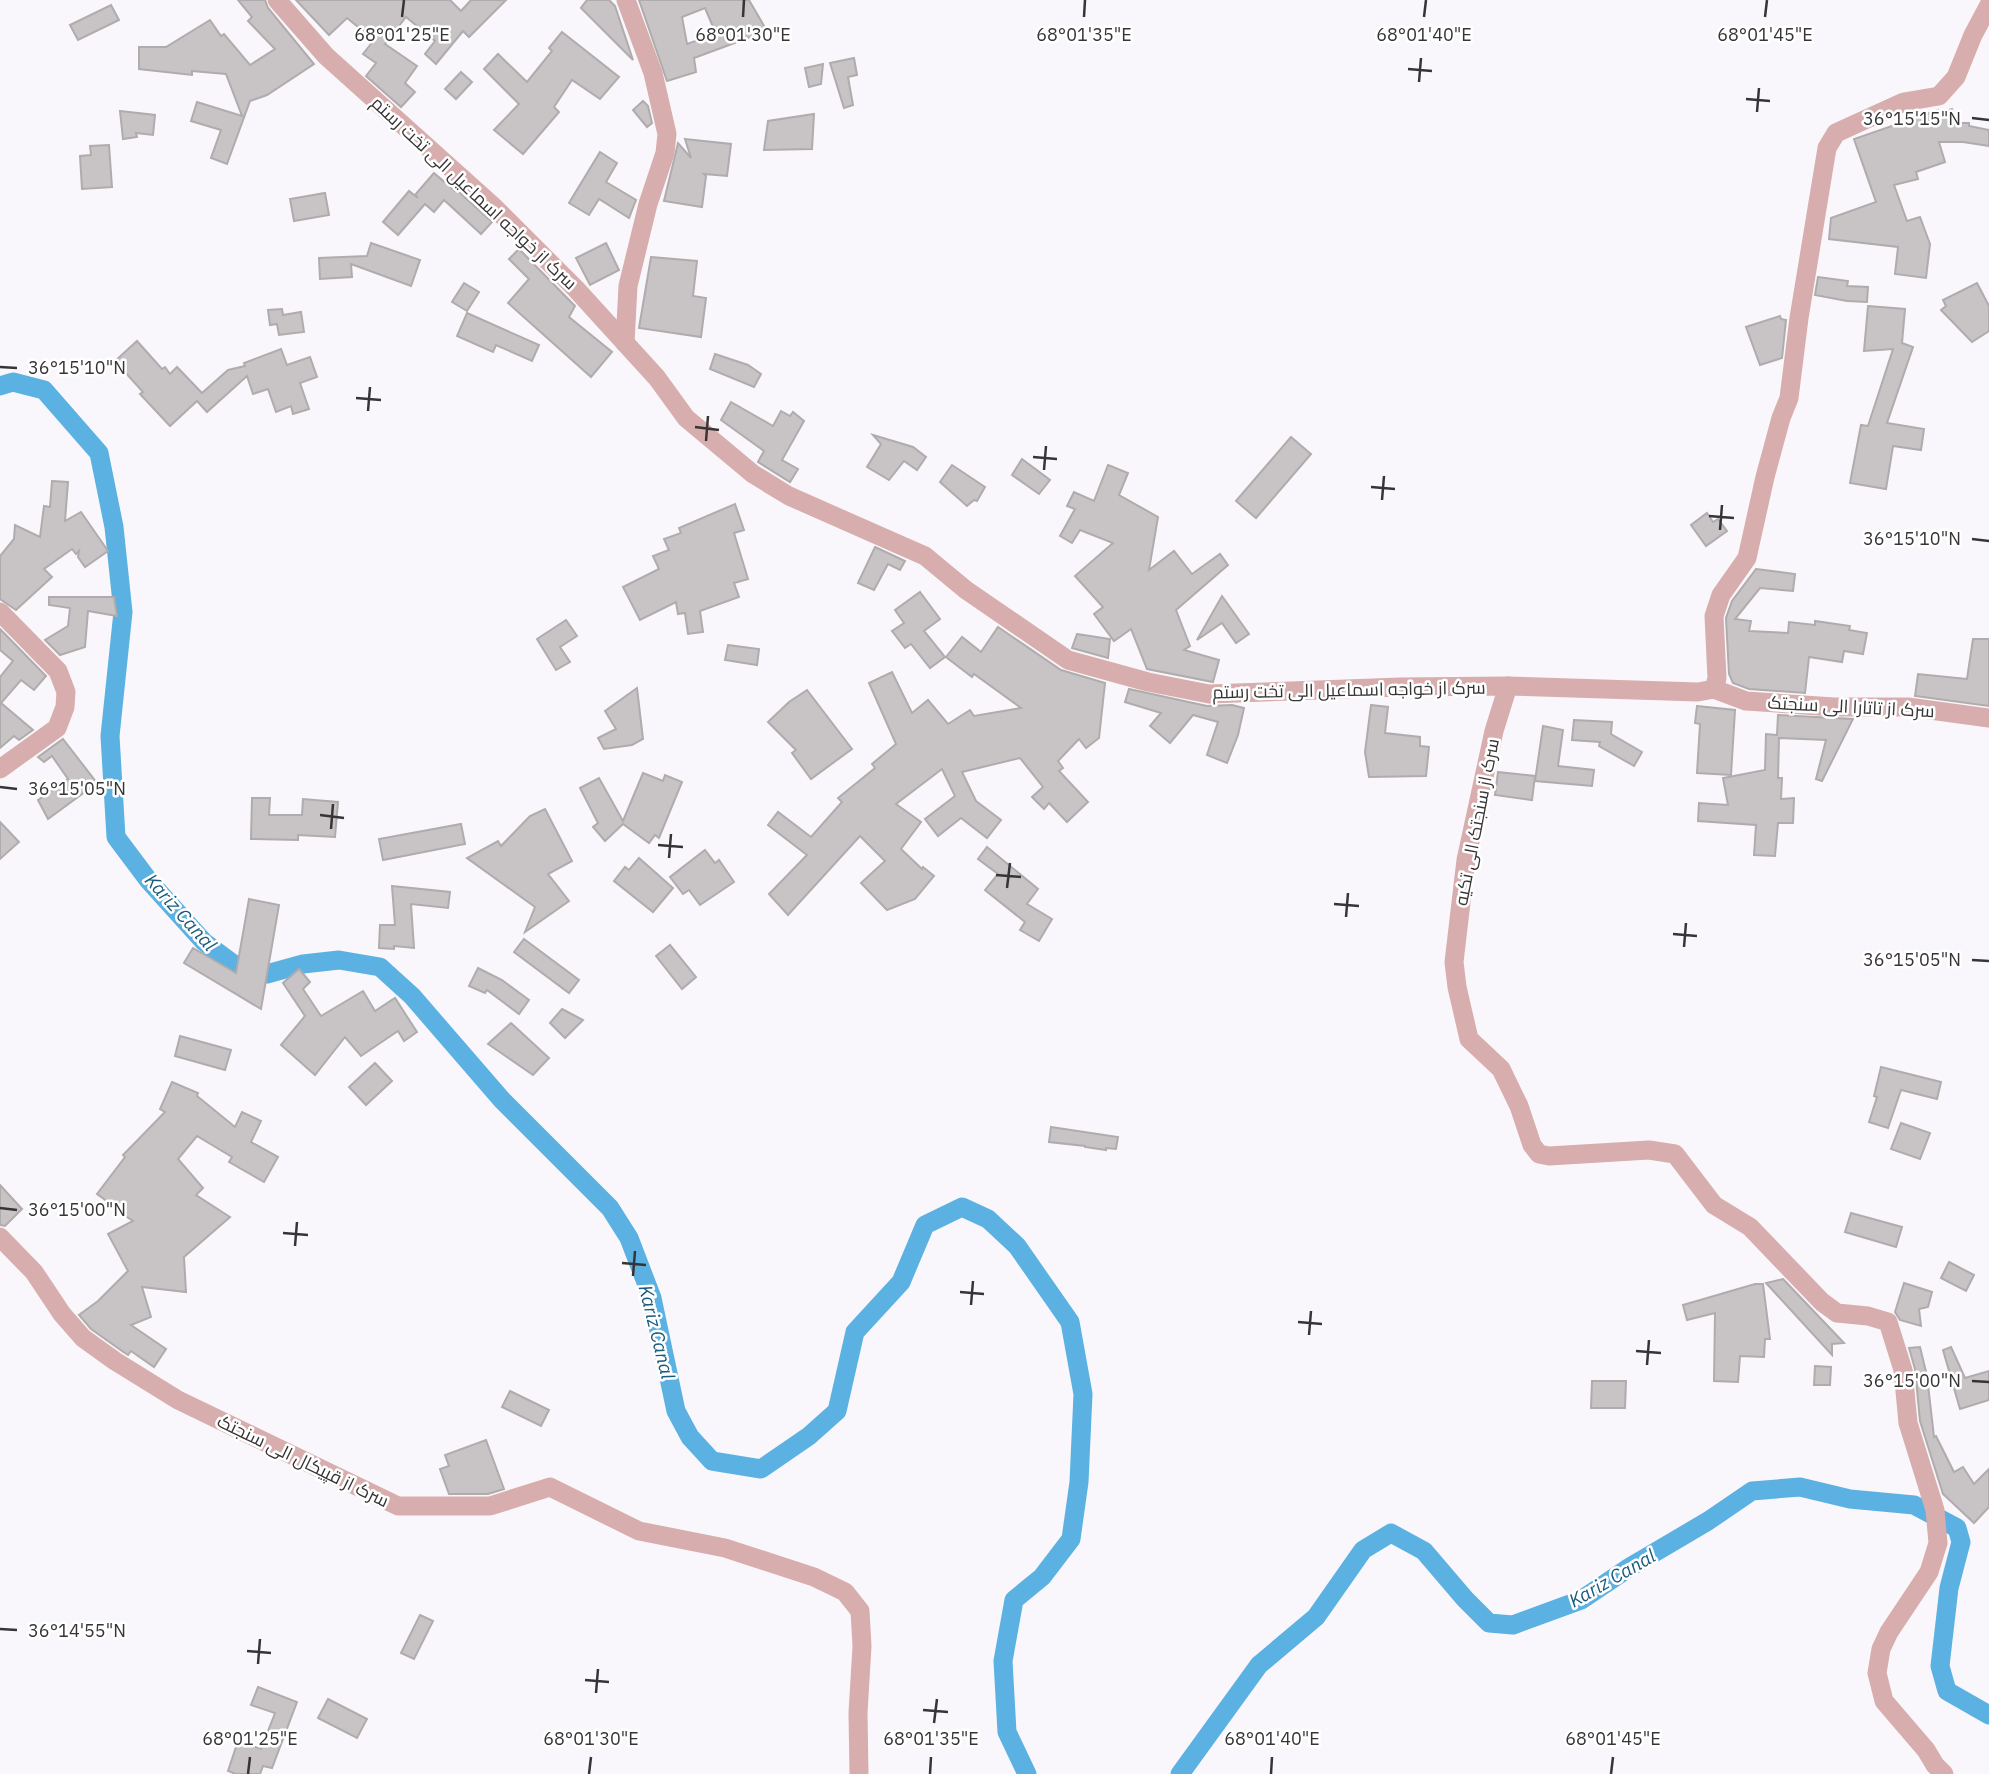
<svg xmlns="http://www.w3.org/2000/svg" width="1989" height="1774" viewBox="0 0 1989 1774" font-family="'IBM Plex Sans',Cairo,sans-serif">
<rect width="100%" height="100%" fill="#f9f7fb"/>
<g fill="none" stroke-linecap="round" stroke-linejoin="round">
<g stroke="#5ab1e2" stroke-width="19">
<path d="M0,386L13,382L44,390L99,453L114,527L123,612L110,736L116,837L149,881L204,942L243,971L267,974L303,964L339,960L380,967L412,996L502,1100L610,1208L629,1238L652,1298L676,1411L690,1437L712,1461L761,1469L809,1436L837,1411L855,1332L901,1282L925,1225L962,1207L988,1219L1017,1246L1070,1322L1083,1394L1079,1482L1071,1539L1042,1577L1014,1600L1003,1661L1007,1732L1027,1774"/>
<path d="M1180,1774L1259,1665L1316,1617L1363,1550L1391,1533L1424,1551L1465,1599L1489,1623L1513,1625L1581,1600L1630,1567L1708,1521L1752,1491L1800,1487L1850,1499L1914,1505L1957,1528L1961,1542L1949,1588L1940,1666L1947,1691L1989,1715"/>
</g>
</g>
<g fill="#c8c4c5" stroke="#b0abac" stroke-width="2" fill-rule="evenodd">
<path d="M238,0H265L268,8L314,64L267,95L250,101L227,164L211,158L221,130L191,121L197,102L242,116L226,74L192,71V75L139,69V47H166L210,20L221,36L224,34L250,65L275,49L248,21L252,17Z"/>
<path d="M296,0H450L461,11L471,0H506L469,37L463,31L436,64L425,54L435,41L406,17L385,44L417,66L405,83L415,92L401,107L366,76L376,63L363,54L374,40L347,18L329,35Z"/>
<path d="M587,0H609L615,6L633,60L581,8Z"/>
<path d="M639,0H749L767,31L694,58L696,72L667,81ZM705,8L716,34L687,44L682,17Z"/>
<path d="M111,5L119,20L78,40L70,25Z"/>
<path d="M562,32L619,77L600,99L572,80L554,107L559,112L523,154L494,130L519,104L484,69L498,54L527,82L552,51L549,48Z"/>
<path d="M854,58L857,75L848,77L853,105L844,108L830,63Z"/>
<path d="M823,64L821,84L809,87L805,68Z"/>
<path d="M461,72L472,82L456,99L445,89Z"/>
<path d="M643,101L648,106L652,123L647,127L633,110Z"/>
<path d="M1952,109L1957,123H1969V126L1989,130V146L1963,142H1939L1945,162L1916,172L1918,179L1894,185L1907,221L1920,217L1930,244L1926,278L1895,274L1898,247L1829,239L1831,218L1876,202L1854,139L1938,110L1939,113Z"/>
<path d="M120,111L155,115L153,135L136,133L137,137L123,139Z"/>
<path d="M814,114L812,149L764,150L768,121Z"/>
<path d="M685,139L731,144L727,176L704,174L706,176L702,207L664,201L678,143L691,158Z"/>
<path d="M109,145L112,187L82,189L80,156L91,155L90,146Z"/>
<path d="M600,152L617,163L606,182L636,200L629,218L599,199L589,215L569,203Z"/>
<path d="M434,173L455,191L457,190L492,222L481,234L444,200L434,212L425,204L398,235L383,222L409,191L418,198L415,195Z"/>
<path d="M325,193L329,215L294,221L290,199Z"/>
<path d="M371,243L420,260L411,286L351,264L352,277L320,279L319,258L367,256Z"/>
<path d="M606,243L619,270L590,285L576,258Z"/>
<path d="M519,249L575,306L569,317L612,352L591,377L508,303L529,279L509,259Z"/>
<path d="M651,257L697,261L693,296L706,298L701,337L639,328Z"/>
<path d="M1818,277L1848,281L1847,286L1868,287L1867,302L1847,301L1815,295Z"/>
<path d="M464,283L479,292L467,311L452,302Z"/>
<path d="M1977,283L1989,306V331L1972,342L1941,310L1946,306L1943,300Z"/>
<path d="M1868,306L1905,309L1902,343L1913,347L1887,423L1924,429L1921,450L1893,446L1886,489L1850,483L1861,425L1868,426L1893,349L1864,351Z"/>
<path d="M282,309L283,315L301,312L304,332L279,335L277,324L270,325L268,310Z"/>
<path d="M467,313L539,345L532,361L496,345L493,352L457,336Z"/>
<path d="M1780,316L1781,319L1786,320L1782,358L1760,365L1746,327Z"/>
<path d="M137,341L162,369L165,367L170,374L177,367L202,393L228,370L245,366L244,363L281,349L287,365L310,357L317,377L300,383L309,409L293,414L291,406L276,412L268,389L253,394L247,376L207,412L197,401L170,426L140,394L143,392L115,361Z"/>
<path d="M715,354L748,365L761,374L754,387L710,369Z"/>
<path d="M731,402L773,426L781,411L790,416L793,412L804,421L782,460L798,469L790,482L758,462L764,451L721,420Z"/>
<path d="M873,435L913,447L926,457L917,470L904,461L889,480L867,467L881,444Z"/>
<path d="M1291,437L1311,454L1256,518L1236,501Z"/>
<path d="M1022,459L1050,480L1039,494L1012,475Z"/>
<path d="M952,465L985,487L977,501L974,500L967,506L940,482Z"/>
<path d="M1108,465L1128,473L1119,495L1158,517L1149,570L1174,551L1192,574L1220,554L1228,565L1176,610L1190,646L1184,650L1219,660L1213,682L1147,669L1131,629L1114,641L1094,614L1103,607L1075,576L1113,543L1080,530L1072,543L1060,536L1075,509L1067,506L1074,492L1094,501Z"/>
<path d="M52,481L68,482L65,521L81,512L108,551L85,567L78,557L79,551L76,554L72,549L44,569L52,577L16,610L0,599V556L14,539L15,525L40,537L44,506L50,507Z"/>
<path d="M735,504L744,530L734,533L748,579L734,583L739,597L700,611L703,632L688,634L685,613L678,614L676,602L640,620L623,587L659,569L653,556L669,550L664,539L681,533L679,528Z"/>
<path d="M1707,513L1713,522L1718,519L1727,531L1706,546L1691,525Z"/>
<path d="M875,547L905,561L900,570L888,564L874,590L858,583Z"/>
<path d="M1756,569L1795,574L1793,591L1760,588L1735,619L1751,621L1749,631L1788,633L1789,622L1815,625V621L1850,626L1849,630L1867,633L1863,654L1844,651L1842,662L1809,657L1805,693L1749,689L1733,683L1729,674L1726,618L1732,601Z"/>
<path d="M920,592L940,619L924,631L945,657L930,668L911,644L905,648L892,631L904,623L895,610Z"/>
<path d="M1222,596L1249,634L1236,643L1222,623L1197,640Z"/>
<path d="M49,597H114L117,616L88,611L85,647L60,655L45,640L68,626L70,608L49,605Z"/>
<path d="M566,620L577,636L560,647L570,662L556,670L537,639Z"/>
<path d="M998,627L1061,670L1105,683L1099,738L1086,748L1079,739L1058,761L1063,768L1059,771L1088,802L1067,822L1049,803L1044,809L1032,797L1043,787L1020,758L962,772L976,801L1001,820L987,838L961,818L938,836L925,819L955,796L942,769L896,804L921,822L901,849L922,869L923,867L934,876L915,899L887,910L861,883L885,861L860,836L788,915L769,894L807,855L768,825L778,812L811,837L842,802L838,798L875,768L872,764L896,744L869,683L892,672L912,713L928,700L948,724L970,710L974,716L1021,708L974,674L972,677L946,657L962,637L981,652Z"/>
<path d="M0,629L46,676L34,690L21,680L1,703L33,730L19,740L14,736L0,748V677L13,661L0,650Z"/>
<path d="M1077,634L1110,639L1108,658L1072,648Z"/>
<path d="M1973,639H1989V706L1915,696L1918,674L1967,679Z"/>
<path d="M728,645L759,649L757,665L725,660Z"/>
<path d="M637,688L643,739L632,745L604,749L598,738L616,729L605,711Z"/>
<path d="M1129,689L1207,706L1232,705L1244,708L1238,735L1227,763L1207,755L1218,722L1193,715L1170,743L1150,726L1161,713L1125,702Z"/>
<path d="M807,690L852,749L811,779L792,753L796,750L768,722L789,702Z"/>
<path d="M1371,705L1388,707L1385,733L1420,737V746L1429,747L1426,776L1369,777L1365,752Z"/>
<path d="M1697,706L1735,710L1731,775L1697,773L1700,724L1695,723Z"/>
<path d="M1778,715L1853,719L1822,781L1816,779L1826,740L1779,738L1778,778H1782L1781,799L1794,798L1793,823H1778L1775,856L1754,855L1756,825L1698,821L1699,803L1728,805L1723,778L1765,770L1766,734L1777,735Z"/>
<path d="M1574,720L1612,722L1611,734L1642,752L1634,766L1599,746L1600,742L1572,740Z"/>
<path d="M1543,726L1563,730L1558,766L1594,770L1592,786L1535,781Z"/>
<path d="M63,739L97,783L48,819L38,800L68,779L52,756L44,762L38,757Z"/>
<path d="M1498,772L1535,776L1532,800L1495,795Z"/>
<path d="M643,773L663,781L665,775L682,782L659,838L655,835L649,843L623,824L605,841L593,827L598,823L580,788L599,778L623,821Z"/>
<path d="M252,798H270L269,815H302L303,799L338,802L335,837L298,835V840L251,839Z"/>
<path d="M545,809L572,861L548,874L569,901L525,932L535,907L467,858L498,841L501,846L530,816Z"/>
<path d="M0,822L19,842L0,859Z"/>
<path d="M461,824L465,844L383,860L379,839Z"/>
<path d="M987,847L1038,889L1027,904L1052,919L1039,941L1020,930L1025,922L985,890L998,874L978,859Z"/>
<path d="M705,850L715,863L719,860L734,882L700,905L689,890L683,894L670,877Z"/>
<path d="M639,858L673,888L653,912L614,881L625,867L629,870Z"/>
<path d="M392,886L450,892L448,908L411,904L414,948L394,946V949L379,948L380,925H395Z"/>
<path d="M249,899L279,905L261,1009L184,963L193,948L236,973Z"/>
<path d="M524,939L579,980L569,993L514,952Z"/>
<path d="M670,945L696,977L682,989L656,956Z"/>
<path d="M478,968L502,980L529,1000L519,1014L487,990L485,993L469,986Z"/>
<path d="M299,969L310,982L303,989L321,1016L363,991L375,1011L395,998L417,1032L404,1041L398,1031L361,1056L345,1037L315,1075L281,1045L305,1016L283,983Z"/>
<path d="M562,1009L583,1020L565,1038L550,1023Z"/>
<path d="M511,1023L549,1058L533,1075L488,1044Z"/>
<path d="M180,1036L231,1050L225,1070L175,1056Z"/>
<path d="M375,1063L392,1081L366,1105L349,1087Z"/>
<path d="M1881,1067L1941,1082L1937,1099L1901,1090L1888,1128L1869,1122L1877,1097L1874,1096Z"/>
<path d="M172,1082L198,1093L197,1096L235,1127L242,1112L261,1121L251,1142L278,1157L264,1182L229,1162L232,1157L197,1136L178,1159L203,1188L196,1195L230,1217L184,1257L186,1292L142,1287L151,1317L131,1325L166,1349L154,1367L131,1351L128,1355L122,1351L91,1329L79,1315L98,1301L128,1271L108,1234L133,1221L107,1204L108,1202L97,1194L125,1157L123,1155L165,1112L160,1109Z"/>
<path d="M1901,1123L1930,1133L1920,1159L1891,1149Z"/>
<path d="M1051,1127L1118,1137L1116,1149L1106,1148V1150L1085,1147V1146L1049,1142Z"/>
<path d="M0,1185L22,1209L5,1226L0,1225Z"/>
<path d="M1851,1213L1902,1227L1896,1247L1845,1232Z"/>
<path d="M1949,1262L1974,1275L1966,1291L1941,1278Z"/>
<path d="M1783,1279L1844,1343L1832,1344V1355L1766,1283Z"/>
<path d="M1904,1283L1932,1292L1928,1307L1919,1309L1921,1326L1900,1320L1895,1312Z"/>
<path d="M1755,1284H1763L1770,1339H1765L1764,1357L1740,1356L1738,1382L1714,1381L1715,1313L1687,1320L1683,1305Z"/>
<path d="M1920,1347L1927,1376L1934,1437L1936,1436L1954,1472L1963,1467L1974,1484L1989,1469V1507L1974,1523L1943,1494L1920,1421L1915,1369L1909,1348Z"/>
<path d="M1951,1347L1965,1378L1989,1371V1400L1960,1409L1943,1350Z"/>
<path d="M1815,1366L1831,1367L1830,1385H1814Z"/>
<path d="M1592,1381H1626L1625,1408H1591Z"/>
<path d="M510,1391L549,1410L541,1426L502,1407Z"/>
<path d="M486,1440L504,1489L488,1494H449L440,1469L449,1466L445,1455Z"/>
<path d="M420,1615L433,1621L414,1659L401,1653Z"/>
<path d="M258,1687L297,1702L272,1768L263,1766L260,1774H236L228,1771L238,1741L261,1749L275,1713L251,1705Z"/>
<path d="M328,1699L367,1719L357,1738L318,1718Z"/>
</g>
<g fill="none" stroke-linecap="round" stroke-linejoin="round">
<g stroke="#d7adad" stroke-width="19">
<path d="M277,0L326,56L493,206L576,289L657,378L686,418L753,474L789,496L925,556L966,590L1068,660L1148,682L1209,694L1400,687L1508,686L1698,692L1714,689L1717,678L1714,616L1721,595L1747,558L1765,477L1781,418L1789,398L1799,318L1827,148L1836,133L1871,117L1904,102L1939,96L1956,77L1973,35L1989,5"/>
<path d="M625,343L628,286L648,204L665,153L667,134L653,73L626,0"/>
<path d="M0,612L58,671L66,692L65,707L57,728L0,769"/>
<path d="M1508,686L1494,731L1466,860L1454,962L1457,987L1469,1039L1501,1069L1519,1106L1532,1145L1539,1154L1549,1156L1649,1150L1675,1154L1714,1205L1750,1227L1822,1302L1837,1313L1868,1316L1888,1322L1903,1370L1908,1423L1935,1510L1938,1543L1929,1572L1889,1632L1881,1649L1877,1673L1884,1701L1926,1750L1935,1765L1944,1774"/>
<path d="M1714,689L1746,701L1834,707H1908L1989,718"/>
<path d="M0,1237L34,1272L62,1314L83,1338L115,1361L178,1400L398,1506H490L550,1487L639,1531L725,1548L814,1577L845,1592L860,1611L862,1646L858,1713L859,1774"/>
</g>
</g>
<path fill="none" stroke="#363536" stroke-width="2.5" d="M402,17L404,0M743,17L744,0M1084,17L1085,0M1424,17L1426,0M1765,17L1767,0M1408,69L1432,71M1419,82L1421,58M1746,99L1770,101M1757,112L1759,88M1972,118L1989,120M0,367L17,368M356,398L381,400M368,411L370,387M695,427L719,430M706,441L708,416M1033,457L1057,459M1044,470L1046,446M1371,487L1395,489M1382,500L1384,476M1709,516L1734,518M1720,530L1722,505M1972,539L1989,541M0,787L17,789M320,815L344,818M331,829L333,804M658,845L683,847M669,858L671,834M996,875L1021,877M1007,888L1010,863M1334,904L1359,906M1346,917L1348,893M1673,934L1697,936M1684,947L1686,923M1972,960L1989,961M0,1208L17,1210M283,1233L308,1235M295,1246L297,1222M622,1263L646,1265M633,1276L635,1251M960,1292L984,1294M971,1305L973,1281M1298,1322L1322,1324M1309,1335L1311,1311M1636,1351L1661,1353M1647,1365L1649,1340M1972,1381L1989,1382M0,1629L17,1630M247,1651L271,1653M258,1664L260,1639M585,1680L609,1682M596,1693L598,1669M923,1710L948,1712M934,1723L937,1699M248,1774L250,1757M589,1774L591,1757M930,1774L931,1757M1271,1774L1272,1757M1611,1774L1613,1757"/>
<g text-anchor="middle" stroke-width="5" stroke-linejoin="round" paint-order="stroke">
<g font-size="18" fill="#363536" stroke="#fff">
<text transform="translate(474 193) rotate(43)" y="6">سرک از خواجه اسماعیل الی تخت رستم</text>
<text transform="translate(1349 690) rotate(-1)" y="6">سرک از خواجه اسماعیل الی تخت رستم</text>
<text transform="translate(1851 707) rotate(3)" y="6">سرک از تاتارا الی سنجتک</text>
<text transform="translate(1477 822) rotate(-79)" y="6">سرک از سنجتک الی تکیه</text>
<text transform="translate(303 1461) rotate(26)" y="6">سرک از قپیکال الی سنجتک</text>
</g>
<g font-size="19" font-style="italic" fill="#195b7c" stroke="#fff">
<text transform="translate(181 912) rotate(48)" y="7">Kariz Canal</text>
<text transform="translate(657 1332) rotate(76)" y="7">Kariz Canal</text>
<text transform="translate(1612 1578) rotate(-30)" y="7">Kariz Canal</text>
</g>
</g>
<g font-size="18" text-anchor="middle" fill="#363536" stroke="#fff" stroke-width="5" stroke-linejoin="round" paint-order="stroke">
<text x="402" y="41">68°01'25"E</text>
<text x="743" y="41">68°01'30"E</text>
<text x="1084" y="41">68°01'35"E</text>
<text x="1424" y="41">68°01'40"E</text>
<text x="1765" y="41">68°01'45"E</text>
<text x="1912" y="125">36°15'15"N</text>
<text x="77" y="374">36°15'10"N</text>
<text x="1912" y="545">36°15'10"N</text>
<text x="77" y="795">36°15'05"N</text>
<text x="1912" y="966">36°15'05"N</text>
<text x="77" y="1216">36°15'00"N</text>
<text x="1912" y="1387">36°15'00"N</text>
<text x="77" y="1637">36°14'55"N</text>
<text x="250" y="1745">68°01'25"E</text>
<text x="591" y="1745">68°01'30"E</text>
<text x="931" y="1745">68°01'35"E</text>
<text x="1272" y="1745">68°01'40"E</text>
<text x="1613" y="1745">68°01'45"E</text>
</g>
</svg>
